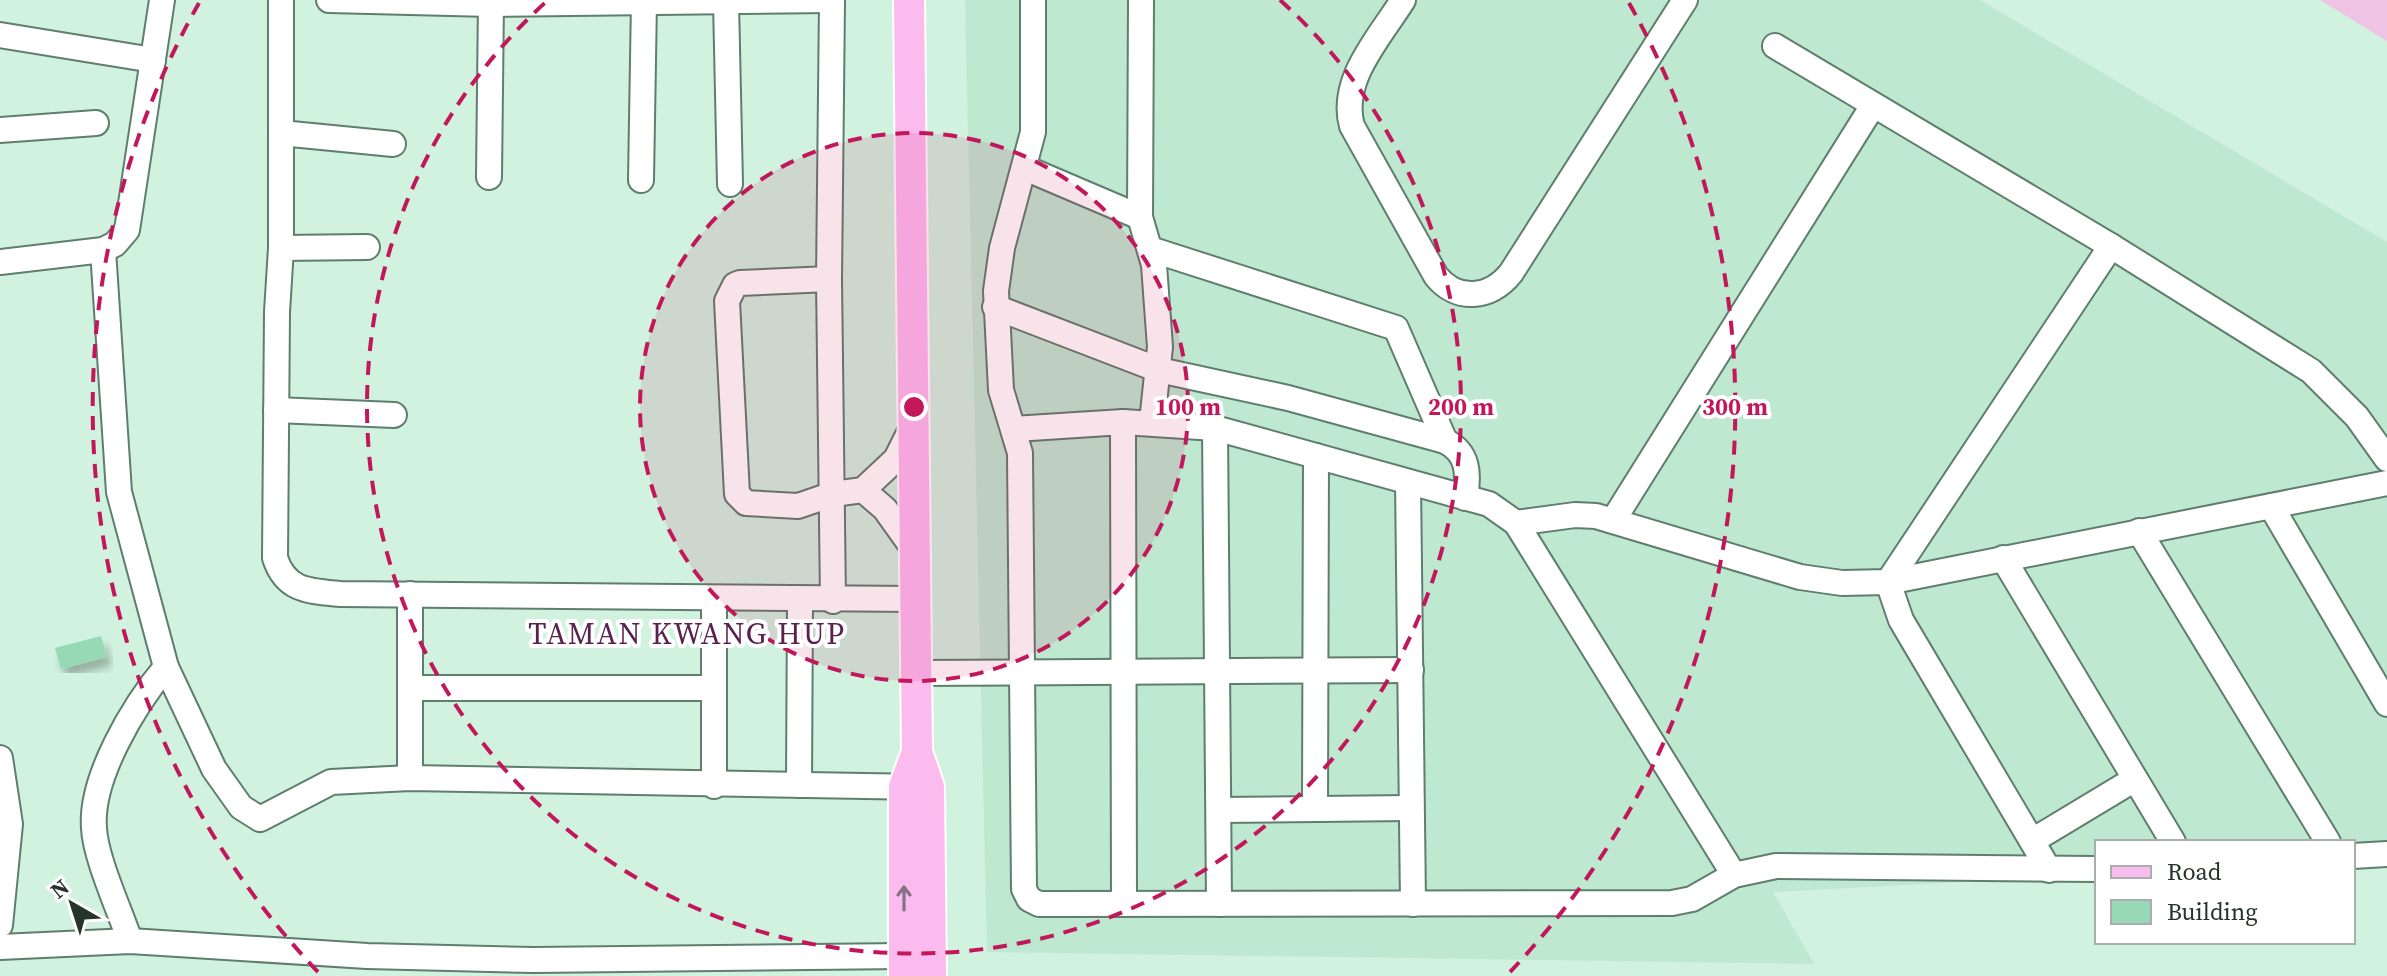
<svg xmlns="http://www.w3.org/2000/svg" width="2387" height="976" viewBox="0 0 2387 976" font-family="'Source Serif 4',serif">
<defs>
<filter id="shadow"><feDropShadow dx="5" dy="9" stdDeviation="4" flood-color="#0004"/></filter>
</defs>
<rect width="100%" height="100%" fill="#d0f2df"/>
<path fill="#bee8d0" d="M965,0H1980L2387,242V860L2353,861V842H2097V875L1773,892L1814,964L987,952Z"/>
<path fill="#efc3e4" d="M2320,0H2387V41Z"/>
<path fill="#97d8b5" filter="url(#shadow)" d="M101,636L107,657L61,669L55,648Z"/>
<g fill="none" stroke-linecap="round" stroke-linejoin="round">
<g stroke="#5f7e6d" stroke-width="28">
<g id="minor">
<path d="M281,0V248"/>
<path d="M329,0L491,4L832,0"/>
<path d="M1033,0V132L1002,248L996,291L1001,390L1020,453L1024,889L1029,899L1039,904L1672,903L1692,899L1734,875L1776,866L2097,869"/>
<path d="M1141,0L1140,217L1154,265L1160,347L1152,422"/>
<path d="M1403,0C1380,37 1339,80 1352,126L1436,276C1457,302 1490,299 1511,273L1685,0"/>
<path d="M832,1L829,279L833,601"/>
<path d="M726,2L730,184"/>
<path d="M0,35L153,60"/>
<path d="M1775,46L2111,246L2311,371L2357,417L2387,459"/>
<path d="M0,130L96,123"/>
<path d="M281,133L393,144"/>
<path d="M1025,168L1140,217"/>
<path d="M489,177L491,0"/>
<path d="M641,180L644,0"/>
<path d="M367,247L281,248L277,312L275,558C286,591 308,591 340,594L915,599"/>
<path d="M1150,249L1396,328L1445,441"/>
<path d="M103,250L119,492L166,667L214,769L241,807L260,819L331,782L410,778L923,787"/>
<path d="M0,262L103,250L115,244L127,230L162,0"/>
<path d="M829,279L740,283L735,285L727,301L737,494L746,503L798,506L833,494L863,490L896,459L912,427"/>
<path d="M995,307L1159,370L1288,398L1445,441C1469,453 1469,474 1465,498"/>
<path d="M276,410L394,415"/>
<path d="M1123,422L1124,904"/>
<path d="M1215,428L1219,904"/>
<path d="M1014,429L1123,422L1215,428L1489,504L1516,523L1526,539L1734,875"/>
<path d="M1408,482L1413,904"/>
<path d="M863,490L885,509L915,551"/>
<path d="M2271,506L2387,704"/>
<path d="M1614,519L1872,107"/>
<path d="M1516,523L1575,515L1596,516L1800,577L1842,583L1888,582L2387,483"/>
<path d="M2139,531L2328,842"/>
<path d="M2003,558L2173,842"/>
<path d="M916,673L1411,670"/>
<path d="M410,688H714"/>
<path d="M0,758L10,824L0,925"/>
<path d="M410,778V594"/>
<path d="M799,785L800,600"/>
<path d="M714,786V599"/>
<path d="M1315,809L1316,456"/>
<path d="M1219,810L1411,808"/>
<path d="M2032,841L2135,779"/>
<path d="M2353,856L2387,854"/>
<path d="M2049,870L1901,620L1888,582L2111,246"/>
<path d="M130,941C120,911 95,857 94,828C90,778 134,705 166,667"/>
<path d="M0,947L130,941L367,956L533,960L904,956"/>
</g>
</g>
<g stroke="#fff" stroke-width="34">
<g id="major">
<path d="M909,0L917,752L929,787L931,976"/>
<path d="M904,976V787L917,752"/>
</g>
</g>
<use href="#minor" stroke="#fff" stroke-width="24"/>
<use href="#major" stroke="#fcbbef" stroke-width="30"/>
</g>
<defs><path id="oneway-shaft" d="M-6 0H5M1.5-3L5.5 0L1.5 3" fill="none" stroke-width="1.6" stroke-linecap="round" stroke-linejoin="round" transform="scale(2)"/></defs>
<use stroke="#867184" href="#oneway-shaft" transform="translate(904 898) rotate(-90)"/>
<circle cx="914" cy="407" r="274" fill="#c2185b" fill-opacity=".12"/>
<g fill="none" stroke="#c2185b" stroke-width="4" stroke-dasharray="14 10">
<circle cx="914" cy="407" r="274"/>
<path d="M1280 0A547 547 0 1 1 548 0"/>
<path d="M318 972A821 821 0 0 1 199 3M1629 3A821 821 0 0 1 1510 972"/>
</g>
<g text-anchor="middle" stroke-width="8" stroke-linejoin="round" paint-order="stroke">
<g font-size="30" letter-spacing="2" fill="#58214e" stroke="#fff">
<text x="687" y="644">TAMAN KWANG HUP</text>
</g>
</g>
<circle cx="914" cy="407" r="12" fill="#c2185b" stroke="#fff" stroke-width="4"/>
<g font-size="24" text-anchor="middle" font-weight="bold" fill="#c2185b" stroke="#fff" stroke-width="8" stroke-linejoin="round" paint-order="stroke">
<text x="1188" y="415">100 m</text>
<text x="1461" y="415">200 m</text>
<text x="1735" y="415">300 m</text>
</g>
<rect x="2095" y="840" width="260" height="104" fill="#ffffff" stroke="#a8aeab" stroke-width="2"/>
<rect x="2111" y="866" width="40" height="12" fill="#fcbbef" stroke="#a8aeab" stroke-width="2"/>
<text x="2167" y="880" font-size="24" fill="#26342c">Road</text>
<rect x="2111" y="900" width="40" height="24" fill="#97d8b5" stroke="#a8aeab" stroke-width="2"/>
<text x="2167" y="920" font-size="24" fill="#26342c">Building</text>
<g transform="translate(72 904) rotate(321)" stroke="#ffffff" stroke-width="6" paint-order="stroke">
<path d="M0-6L14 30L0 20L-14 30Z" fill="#26342c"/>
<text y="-12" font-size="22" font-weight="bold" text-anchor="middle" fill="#26342c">N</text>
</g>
</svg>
